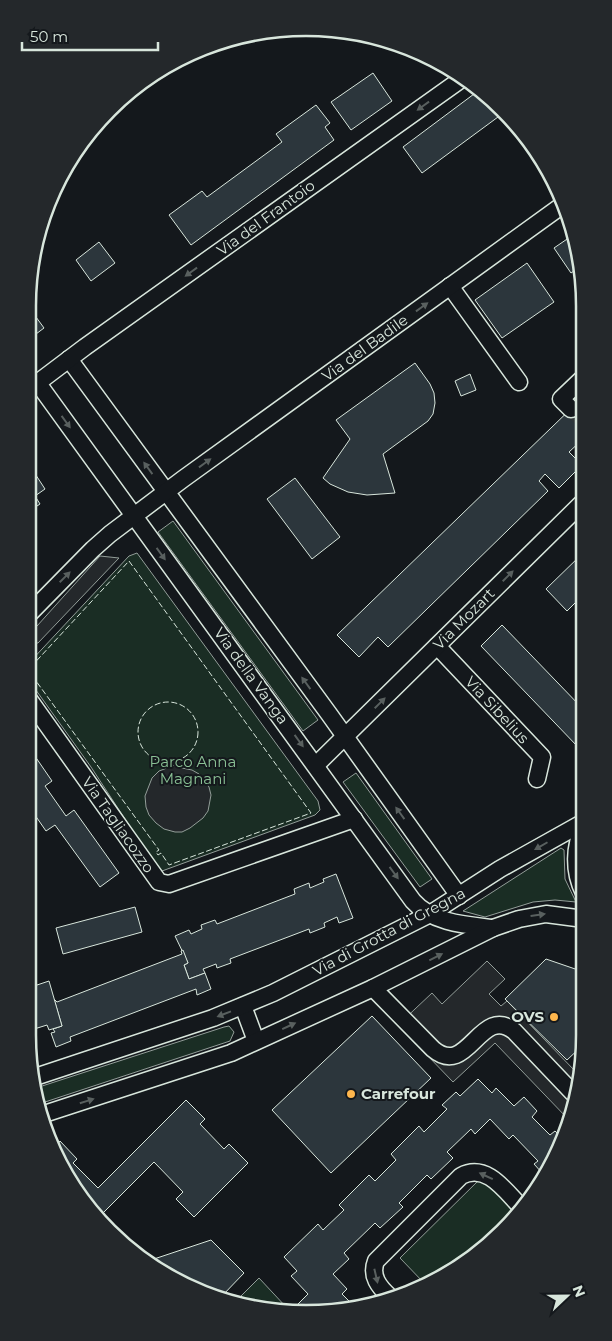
<svg xmlns="http://www.w3.org/2000/svg" width="612" height="1341" viewBox="0 0 612 1341" font-family="Montserrat,sans-serif">
<rect width="100%" height="100%" fill="#14181c"/>
<g fill="#1a2d24" stroke="#939e99">
<path d="M173,521L318,720L303,731L158,532Z"/>
<path d="M137,553L318,801L320,810L315,815L162,871L157,868L91,767L28,679V664L129,556Z"/>
<path d="M356,773L432,879L420,887L343,782Z"/>
<path d="M561,848L564,850L565,879L576,902L555,900L533,902L485,917L463,911Z"/>
<path d="M229,1026L234,1032L230,1041L39,1104L36,1088L224,1027Z"/>
<path d="M482,1177L518,1214L516,1218L445,1276L425,1284L400,1258Z"/>
<path d="M259,1278L287,1308H252L235,1302Z"/>
</g>
<g fill="#24282b" stroke="#939e99">
<path d="M100,556L119,558L38,643H28V636Z"/>
<path d="M175,765L177,767L192,770L199,774L209,787L211,795L208,811L203,818L190,828L182,832H175L164,829L156,823L149,815L146,807L145,796L152,778L159,771Z"/>
<path d="M487,961L505,979L489,994L501,1006L507,1001L577,1073L568,1119L495,1043L453,1082L398,1025L432,993L442,1004Z"/>
</g>
<g fill="#2c363c" stroke="#d8e6dc">
<path d="M373,73L392,101L351,130L331,102Z"/>
<path d="M478,91L498,117L422,173L403,147Z"/>
<path d="M316,105L330,123L325,127L334,140L191,245L169,215L202,191L207,197L282,142L276,134Z"/>
<path d="M573,235L581,266L571,273L554,248Z"/>
<path d="M99,242L115,263L91,281L76,260Z"/>
<path d="M527,263L554,302L502,338L475,300Z"/>
<path d="M28,306L44,328L28,340Z"/>
<path d="M415,363L430,384L434,393L435,403L433,414L428,421L383,454L395,493L367,495L348,492L330,484L323,478L350,439L336,420Z"/>
<path d="M470,374L476,390L461,396L455,381Z"/>
<path d="M582,398L583,439L569,452L582,465L559,488L545,474L539,481L548,491L388,647L378,637L359,657L337,635Z"/>
<path d="M28,463L45,489L35,496L40,504L28,512Z"/>
<path d="M295,478L340,537L312,559L267,499Z"/>
<path d="M583,553V595L567,611L546,589Z"/>
<path d="M502,625L583,709L584,742L578,747L481,646Z"/>
<path d="M28,746L52,781L45,786L66,816L74,810L119,873L100,887L55,825L46,831L28,805V796L32,792L28,786Z"/>
<path d="M336,874L353,918L339,923L337,917L324,923L325,927L310,933L309,929L230,959L231,963L217,968L216,964L203,969L205,973L189,979L184,965L188,963L175,936L189,930L191,934L202,929L201,925L215,920L217,924L295,894L294,889L309,883L310,888L324,882L323,879Z"/>
<path d="M135,907L142,932L63,954L56,928Z"/>
<path d="M183,950L188,963L184,965L189,979L205,973L211,989L197,995L196,989L70,1037L71,1041L56,1047L51,1033L55,1032L53,1029L62,1026L54,999L57,1002L182,954L181,951Z"/>
<path d="M546,959L584,972V1035L583,1045L567,1060L505,999Z"/>
<path d="M49,981L62,1026L49,1030L47,1025L31,1030L33,1035L28,1036V992L35,990L34,986Z"/>
<path d="M372,1016L431,1078L331,1173L272,1110Z"/>
<path d="M478,1079L492,1093L496,1088L514,1106L524,1097L537,1111L532,1117L550,1135L555,1131L564,1140L543,1174L534,1164L538,1161L513,1135L509,1139L490,1119L475,1134L471,1129L447,1152L453,1158L431,1179L427,1175L399,1203L403,1207L380,1228L375,1223L344,1253L349,1259L333,1274L347,1289L342,1294L356,1308H298L296,1306L308,1294L291,1276L297,1271L284,1257L318,1224L323,1230L344,1210L339,1205L369,1175L375,1181L396,1160L391,1154L419,1126L424,1132L447,1109L442,1105L456,1092L460,1096Z"/>
<path d="M186,1100L205,1119L200,1124L224,1149L229,1144L248,1163L194,1217L176,1199L183,1192L154,1162L97,1219L55,1147L60,1141L77,1159L73,1163L98,1188Z"/>
<path d="M211,1240L244,1273L221,1297L201,1289L197,1285L193,1286L167,1276L148,1261Z"/>
</g>
<g fill="none" stroke-linecap="round" stroke-linejoin="round">
<g stroke="#313739" stroke-width="16" stroke-dasharray="16 8" stroke-linecap="butt">
<path d="M582,398V399"/>
<path d="M571,409L583,420"/>
</g>
<g stroke="#d8e6dc" stroke-width="19">
<g id="street">
<path d="M450,286L519,382"/>
<path d="M69,359L329,714L459,896"/>
<path d="M37,382L413,901C432,923 466,925 493,928"/>
<path d="M28,390L85,347L463,78"/>
<path d="M571,409L561,399L582,379"/>
<path d="M28,615L93,549L110,534L183,479L564,204"/>
<path d="M437,646L542,757L537,779"/>
<path d="M28,698L159,882L169,884L354,819"/>
<path d="M316,765L583,502"/>
<path d="M584,825C574,847 573,871 584,893"/>
<path d="M373,988L433,1049C468,1079 480,1004 514,1031L573,1093"/>
<path d="M243,1006L256,1041"/>
<path d="M35,1077L213,1018L273,993L430,914L500,869L584,822"/>
<path d="M41,1115L231,1053L373,988L493,928L519,919L546,914L584,919"/>
<path d="M390,1297C379,1287 370,1276 376,1261L461,1176C487,1162 506,1192 522,1208"/>
</g>
</g>
<use href="#street" stroke="#14181c" stroke-width="16"/>
<g stroke="#d8e6dc" stroke-width="1" stroke-dasharray="6 2.5" stroke-linecap="butt">
<path d="M129,561L311,813L169,865L161,853L158,855L156,852L159,850L28,670Z"/>
<circle cx="168" cy="732" r="30"/>
</g>
</g>
<defs><path id="oneway-solid" d="M-6-.8H1V-3.2L6.5 0L1 3.2V.8H-6Z" transform="scale(1.25)"/></defs>
<g fill="#59605f">
<use href="#oneway-solid" transform="translate(423 106) rotate(144)"/>
<use href="#oneway-solid" transform="translate(191 272) rotate(144)"/>
<use href="#oneway-solid" transform="translate(422 307) rotate(-36)"/>
<use href="#oneway-solid" transform="translate(66 422) rotate(54)"/>
<use href="#oneway-solid" transform="translate(205 463) rotate(-36)"/>
<use href="#oneway-solid" transform="translate(148 468) rotate(-126)"/>
<use href="#oneway-solid" transform="translate(161 554) rotate(54)"/>
<use href="#oneway-solid" transform="translate(508 576) rotate(-45)"/>
<use href="#oneway-solid" transform="translate(65 577) rotate(-45)"/>
<use href="#oneway-solid" transform="translate(306 683) rotate(-126)"/>
<use href="#oneway-solid" transform="translate(380 703) rotate(-45)"/>
<use href="#oneway-solid" transform="translate(299 741) rotate(54)"/>
<use href="#oneway-solid" transform="translate(400 813) rotate(-126)"/>
<use href="#oneway-solid" transform="translate(541 846) rotate(150)"/>
<use href="#oneway-solid" transform="translate(394 873) rotate(54)"/>
<use href="#oneway-solid" transform="translate(538 915) rotate(-8)"/>
<use href="#oneway-solid" transform="translate(436 957) rotate(-27)"/>
<use href="#oneway-solid" transform="translate(224 1014) rotate(159)"/>
<use href="#oneway-solid" transform="translate(289 1026) rotate(-25)"/>
<use href="#oneway-solid" transform="translate(87 1101) rotate(-17)"/>
<use href="#oneway-solid" transform="translate(486 1176) rotate(-155)"/>
<use href="#oneway-solid" transform="translate(376 1276) rotate(77)"/>
</g>
<g fill="#ffb74d" stroke="#14181c" stroke-width="2">
<circle cx="554" cy="1017" r="5"/>
<circle cx="351" cy="1094" r="5"/>
</g>
<g text-anchor="middle" stroke-width="4" stroke-linejoin="round" paint-order="stroke">
<g font-size="15" fill="#d8e6dc" stroke="#14181c">
<text transform="translate(266 218) rotate(-36)" y="5">Via del Frantoio</text>
<text transform="translate(365 348) rotate(-36)" y="5">Via del Badile</text>
<text transform="translate(464 619) rotate(-45)" y="5">Via Mozart</text>
<text transform="translate(251 676) rotate(54)" y="5">Via della Vanga</text>
<text transform="translate(497 710) rotate(47)" y="5">Via Sibelius</text>
<text transform="translate(118 825) rotate(55)" y="5">Via Tagliacozzo</text>
<text transform="translate(389 932) rotate(-28)" y="5">Via di Grotta di Gregna</text>
</g>
<g font-size="15" fill="#8ac095" stroke="#14181c">
<text x="193" y="767">Parco Anna<tspan x="193" dy="17">Magnani</tspan></text>
</g>
<g font-size="15" font-weight="bold" fill="#d8e6dc" stroke="#14181c" text-anchor="end">
<text x="544" y="1022">OVS</text>
<text x="361" y="1099" text-anchor="start">Carrefour</text>
</g>
</g>
<path d="M0 0H612V1341H0ZM306 36H306A270 270 0 0 1 576 306V1035A270 270 0 0 1 306 1305H306A270 270 0 0 1 36 1035V306A270 270 0 0 1 306 36Z" fill="#24282b" fill-rule="evenodd"/>
<path fill="none" stroke="#d8e6dc" stroke-width="2.5" d="M306 36H306A270 270 0 0 1 576 306V1035A270 270 0 0 1 306 1305H306A270 270 0 0 1 36 1035V306A270 270 0 0 1 306 36Z"/>
<g transform="translate(567 1296) rotate(68)" stroke="#14181c" stroke-width="4" paint-order="stroke">
<path d="M0-4L9 19L0 12L-9 19Z" fill="#d8e6dc"/>
<text y="-8" font-size="14" font-weight="bold" text-anchor="middle" fill="#d8e6dc">N</text>
</g>
<path d="M22 42v8h136v-8" fill="none" stroke="#d8e6dc" stroke-width="2.5"/>
<text x="30" y="42" font-size="15" fill="#d8e6dc" stroke="#14181c" stroke-width="4" paint-order="stroke">50 m</text>
</svg>
